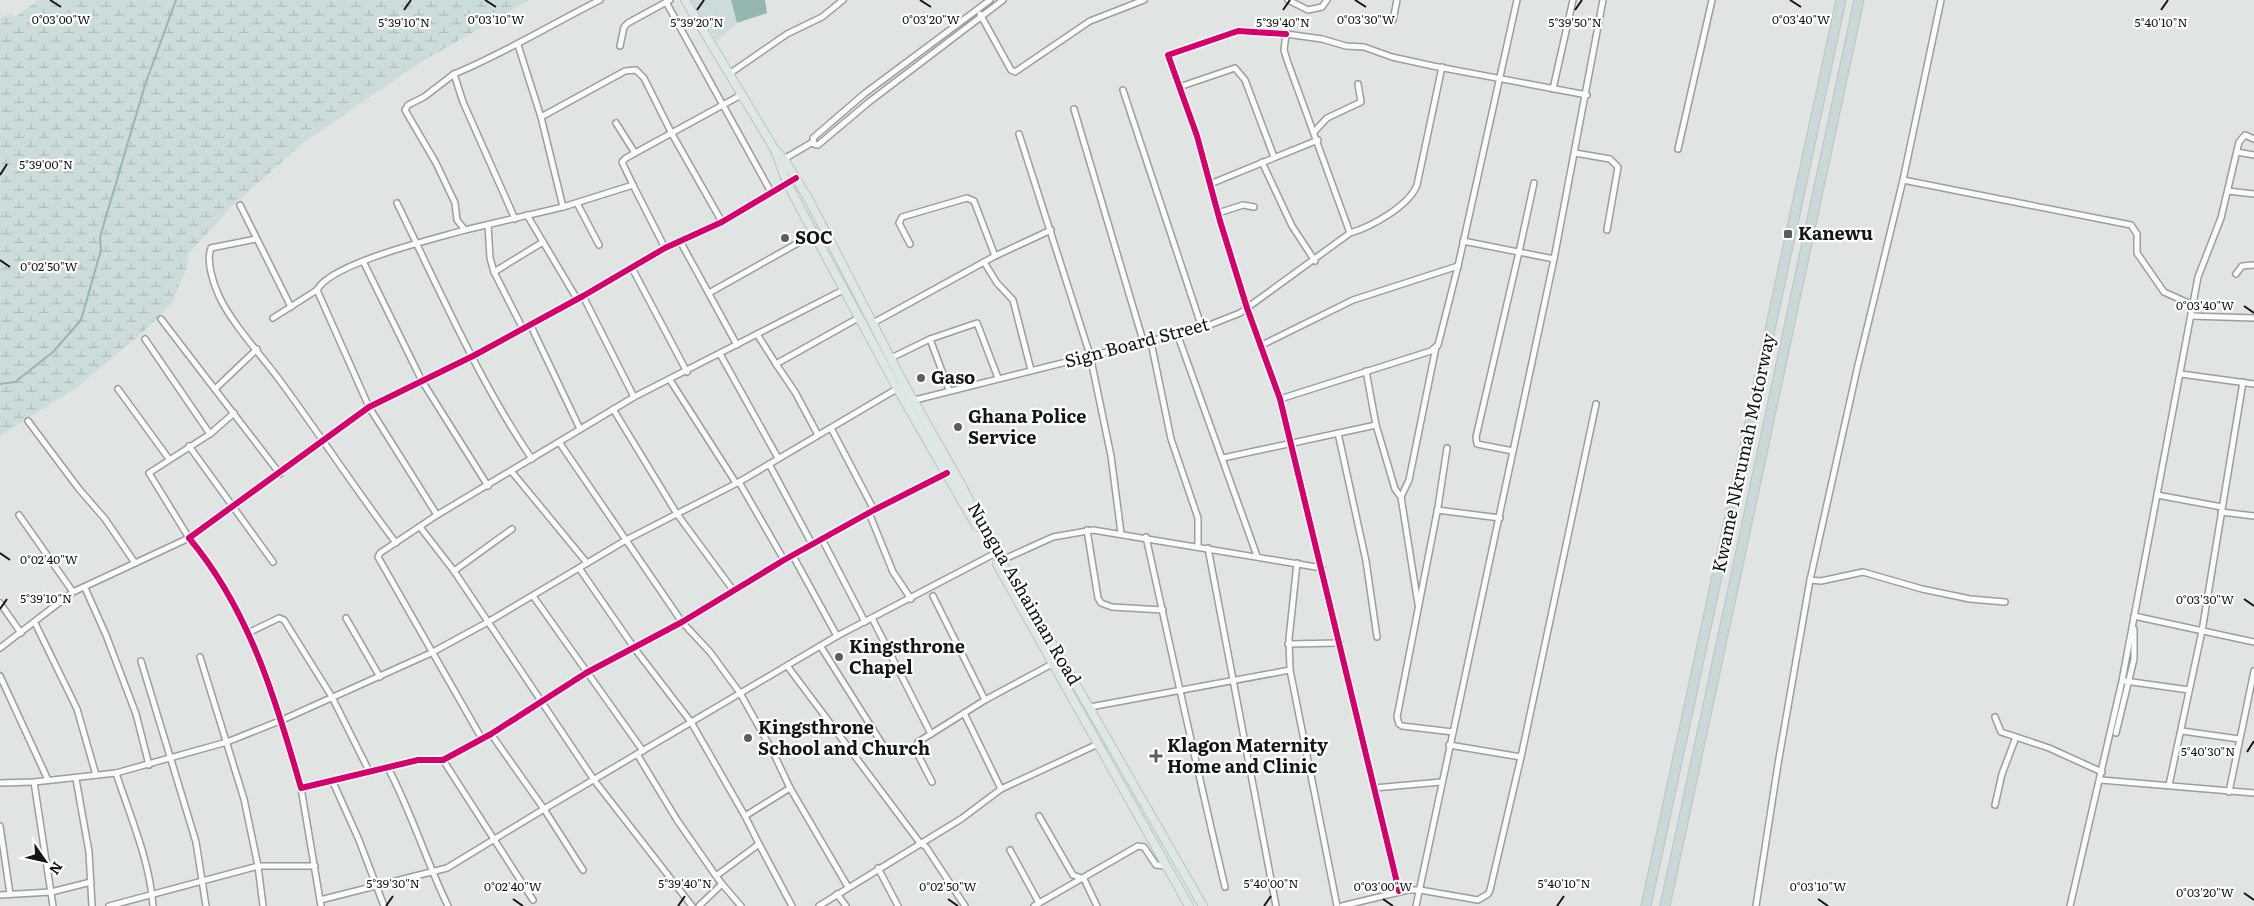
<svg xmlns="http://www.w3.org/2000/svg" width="2254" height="906" viewBox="0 0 2254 906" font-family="Literata,serif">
<defs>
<pattern id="wetland-marsh" width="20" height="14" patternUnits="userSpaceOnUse" patternTransform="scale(1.25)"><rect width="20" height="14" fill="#cbdcda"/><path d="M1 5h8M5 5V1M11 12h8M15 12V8" fill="none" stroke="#adbcba"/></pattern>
</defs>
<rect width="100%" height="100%" fill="#e0e4e3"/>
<path fill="#cbdcda" d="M691,0H731L737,23L717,41Z"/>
<path fill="url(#wetland-marsh)" d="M39,0H529L419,63L303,143L233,205L188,254L187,267L172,303L142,333L76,388L0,436V19L11,13L15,17Z"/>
<path fill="#96b6b2" d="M731,0H765L767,13L737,23Z"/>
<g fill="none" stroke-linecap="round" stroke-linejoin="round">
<path stroke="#96b6b2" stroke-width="2" d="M0,384L15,382L53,352L81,320L101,250L100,237L145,85L176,0"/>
<g stroke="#9c9e9e" stroke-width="8">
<g id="minor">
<path d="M990,0L864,94L813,138L814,144L818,145L869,102L1003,0"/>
<path d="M1288,0L1308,10L1322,7L1327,0"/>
<path d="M666,2L771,192"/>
<path d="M980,14L1011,70L1015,72L1090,21L1144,0"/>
<path d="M1393,20L1397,0"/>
<path d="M1286,34L1238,31L1168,55L1197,136L1220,221L1247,308L1280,399L1399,891"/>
<path d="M518,45L541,117L563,207L633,185L665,248"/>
<path d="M620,46L624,27L628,23L670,0"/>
<path d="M454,74L424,97L408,105L405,110L436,163L455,203L457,220L465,230L563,207"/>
<path d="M729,74L787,34L822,17L843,0"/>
<path d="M1179,87L1235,68L1245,80L1274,157"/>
<path d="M1553,89L1573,0"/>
<path d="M1123,90L1202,328"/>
<path d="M1074,109L1144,344"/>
<path d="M541,117L625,71L636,70L644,78L672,134L722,222"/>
<path d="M616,123L635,153"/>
<path d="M1314,132L1327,118L1361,102L1358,84"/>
<path d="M1019,134L1090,355L1111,456L1121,533"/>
<path d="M1678,149L1712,0"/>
<path d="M2237,152L2254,155"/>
<path d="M1575,153L1610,159L1618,167L1607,230"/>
<path d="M784,159L813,142"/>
<path d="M1262,162L1292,226L1315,261"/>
<path d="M796,178L722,222L665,248L583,296L473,356L369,407L189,538C249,609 276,700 301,788L418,760H443L491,734L586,673L682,622L784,560L874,510L947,473"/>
<path d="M1903,180L2131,225L2137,234V253L2164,292L2193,305"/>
<path d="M1210,184L1318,140"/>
<path d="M633,185L622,162L626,158L741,95"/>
<path d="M2228,191L2254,194"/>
<path d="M397,203C438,287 480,383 532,459"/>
<path d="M577,203L599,245"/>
<path d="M240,205L291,307"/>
<path d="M1218,213L1243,205L1254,207"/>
<path d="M527,215L577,299"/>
<path d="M515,219L463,102L454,74C505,53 550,25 600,0"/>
<path d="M488,225L490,258L494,272L522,327"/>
<path d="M1350,233L1287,60L1284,50L1286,34L1322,39L1346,46L1364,47L1392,57L1433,66L1587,95"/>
<path d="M256,239L211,248C206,261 213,283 219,296C232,324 262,356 281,382C320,435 356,490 396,543"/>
<path d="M680,241L737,345"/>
<path d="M1463,241L1554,259"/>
<path d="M910,244L899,223L902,217L967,198L974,201L995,256"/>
<path d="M363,261L422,381L488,486"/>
<path d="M984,262L997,283L1013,300L1031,370"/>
<path d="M632,268L687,372"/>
<path d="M494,272L543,242"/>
<path d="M2236,274L2242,266L2254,265"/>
<path d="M709,293L814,234"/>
<path d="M583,296L634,397"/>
<path d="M2191,316L2254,318"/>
<path d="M273,318L317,290"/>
<path d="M161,319L280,474"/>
<path d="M873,323L995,256L1051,230"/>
<path d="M530,324L580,429"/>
<path d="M757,334L776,364"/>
<path d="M1178,336L1257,556"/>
<path d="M145,339L210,434"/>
<path d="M930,339L949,390"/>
<path d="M1151,342L1171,439L1198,518V546"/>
<path d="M1260,346L1353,300L1458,266"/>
<path d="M720,354L778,458"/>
<path d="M891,358L930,339L977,323L998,378"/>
<path d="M1366,371L1376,425L1395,489L1401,497L1418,604"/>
<path d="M2181,374L2254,384"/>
<path d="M670,380L736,483"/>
<path d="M118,389L169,459"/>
<path d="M215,389L257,349"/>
<path d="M1280,399L1431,351L1438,345L1458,266L1517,0"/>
<path d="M911,401L1202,328L1240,313L1350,233C1371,227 1409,206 1417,185L1442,67"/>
<path d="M613,409L677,514L733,590"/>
<path d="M28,421L79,489L105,519L135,563"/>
<path d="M831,428L874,510"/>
<path d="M1338,433L1366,561L1377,637"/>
<path d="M818,435L795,392L776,364L860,317"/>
<path d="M559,442L682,622L710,652L740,693L773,752L790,788L848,887"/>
<path d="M189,446L273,562"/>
<path d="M1447,448L1438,507L1397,717L1399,724L1402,726L1453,732"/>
<path d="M1513,451L1477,444L1476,437L1519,252L1534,183"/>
<path d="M1223,458L1376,425"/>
<path d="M769,464L812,544"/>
<path d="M512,472L587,563"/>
<path d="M739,482L784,560"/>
<path d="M2157,495L2222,507"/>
<path d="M1401,497L1409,480L1436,347"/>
<path d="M1437,510L1500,518"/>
<path d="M2221,512L2254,516"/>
<path d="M869,513L893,572L911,599"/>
<path d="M19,515L73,592"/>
<path d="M437,515L369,407L317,290C331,263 434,239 465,230"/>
<path d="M420,527L454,571L594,780L692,906"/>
<path d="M1087,530L1098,598L1101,603L1112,607L1163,610"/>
<path d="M1146,537C1172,654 1197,770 1225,887"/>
<path d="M822,539L865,622"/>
<path d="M1208,548L1276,906"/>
<path d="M793,556L837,636"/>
<path d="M1000,561L1053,537L1093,530L1322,568"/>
<path d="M1297,563L1289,639L1290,670L1337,906"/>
<path d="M579,568L635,649L691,722L745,816L759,844L716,876L722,884L699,906"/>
<path d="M454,571L512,529"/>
<path d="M1810,580L1821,581L1863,572L1922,589L1970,599L2005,602"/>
<path d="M85,588L106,635L136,714L149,765"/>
<path d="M533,596L643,751"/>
<path d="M933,596L985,700"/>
<path d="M0,603L21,633"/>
<path d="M346,618L380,677"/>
<path d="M872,618L931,734"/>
<path d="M2134,618V616L2254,642"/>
<path d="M35,623L77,709L96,775"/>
<path d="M248,633L279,618L284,620L332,697L369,771"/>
<path d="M1288,644L1340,643"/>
<path d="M821,647L886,750"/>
<path d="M0,648L73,592L189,538L149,473L210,434L234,413"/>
<path d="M200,657L244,799L258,866L263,906"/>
<path d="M141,661L196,842L206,906"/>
<path d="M788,667L920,843L926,847L965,906"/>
<path d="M0,676L48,780"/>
<path d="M2125,681L2189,690"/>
<path d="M1090,707L1290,670"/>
<path d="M964,713L1001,789"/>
<path d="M1995,717L2001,732L2049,748L2102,772"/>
<path d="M2182,731L2239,739"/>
<path d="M2116,733L2134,659V629"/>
<path d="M482,739L378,557L380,553L437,515L634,397L845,289"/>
<path d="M1449,745L1521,757"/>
<path d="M637,754L677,820L716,876"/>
<path d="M443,760L533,900"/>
<path d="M388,768C412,813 426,861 448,906"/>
<path d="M116,773C130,816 150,861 153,906"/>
<path d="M76,779L89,852L92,906"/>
<path d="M332,780L359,840L384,906"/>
<path d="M2101,780L2254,793"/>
<path d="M34,782L53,906"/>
<path d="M932,782L915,749L918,742L985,700L1052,664"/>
<path d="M0,783L34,782L116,773L227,742L282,720L431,653L488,622L626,540L739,482L900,387"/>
<path d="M2169,785L2202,631L2243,382"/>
<path d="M301,788L320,900"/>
<path d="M1374,788L1441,782"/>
<path d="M2229,792L2254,671"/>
<path d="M1995,805L2002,774L2016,737"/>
<path d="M745,816L790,788"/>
<path d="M1039,816L1073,875L1084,879L1097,906"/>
<path d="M0,826L10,894"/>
<path d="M759,844L792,906"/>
<path d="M1010,850L1039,903"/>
<path d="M878,868L898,906"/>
<path d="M583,870L544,809L837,636L992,555"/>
<path d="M722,884L741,906"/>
<path d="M837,894L846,906"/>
<path d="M0,895L51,892L91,882"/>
<path d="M109,906L258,866H315"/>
<path d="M321,906L320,900L447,868L544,809L491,734"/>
<path d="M819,906L961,819L1001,789L1098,744"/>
<path d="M1034,906L1138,846L1144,847L1156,865L1166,866"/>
<path d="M1342,906L1408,890H1420L1478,900L1488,894L1490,890L1521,757L1596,404"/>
<path d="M1416,906L1554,259L1603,0"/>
<path d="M1756,906L1778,764L1810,580L1858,365L1903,180L1941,0"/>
<path d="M2070,906L2122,681L2198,277L2221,218L2239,142L2245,135L2254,139"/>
</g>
</g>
<g stroke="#c0c2c2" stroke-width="10">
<g id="primary">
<path d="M685,0L775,150L784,159L809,200L904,384L961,484L996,553L1055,648L1203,906"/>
<path d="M775,150L787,183L814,234L897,388L977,527"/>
<path d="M997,564L1189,906"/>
</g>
</g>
<g stroke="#c0c2c2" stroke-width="11">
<g id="motorway">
<path d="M1646,906L1841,0"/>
<path d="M1665,906L1859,0"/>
</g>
</g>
<use href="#minor" stroke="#fafbfb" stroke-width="5"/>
<use href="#primary" stroke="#dde7e6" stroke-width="8"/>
<use href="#motorway" stroke="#c9d9d8" stroke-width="9"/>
<g stroke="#fff" stroke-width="9">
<g id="cycleway">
<path d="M1286,34L1238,31L1168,55L1197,136L1220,221L1247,308L1280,399L1399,891"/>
<path d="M796,178L722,222L665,248L583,296L473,356L369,407L189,538C249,609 276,700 301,788L418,760H443L491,734L586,673L682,622L784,560L874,510L947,473"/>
</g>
</g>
<use href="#cycleway" stroke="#d6006c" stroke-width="6"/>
</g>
<path fill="none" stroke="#141616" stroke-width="2" d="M50,0L61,7M485,0L496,7M920,0L931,7M1355,0L1366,7M1790,0L1801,7M404,10L411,0M697,10L704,0M1283,10L1290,0M1575,10L1582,0M2161,10L2168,0M0,175L7,164M0,260L10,267M2244,306L2254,313M0,553L10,560M2244,599L2254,606M0,609L7,599M2247,752L2254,741M2244,893L2254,900M513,899L523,906M948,899L958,906M1383,899L1393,906M1818,899L1828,906M386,906L393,896M678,906L685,896M1264,906L1271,896M1557,906L1564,896"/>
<g fill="#5b5e5e" stroke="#fff" stroke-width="2">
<rect x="1783" y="229" width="10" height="10" rx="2.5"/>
<circle cx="785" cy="238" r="5"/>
<circle cx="921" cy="378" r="5"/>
<circle cx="958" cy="427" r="5"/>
<circle cx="839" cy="657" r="5"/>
<circle cx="748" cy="738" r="5"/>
<path d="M1153.5 748.5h5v5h5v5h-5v5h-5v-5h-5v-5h5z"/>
</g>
<g text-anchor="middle" stroke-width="4.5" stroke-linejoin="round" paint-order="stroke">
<g font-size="18" font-weight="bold" fill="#141616" stroke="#fff" text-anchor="start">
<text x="1798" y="240">Kanewu</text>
<text x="795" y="244">SOC</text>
<text x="931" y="384">Gaso</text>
<text x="968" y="423">Ghana Police<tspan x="968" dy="21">Service</tspan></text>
<text x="849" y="653">Kingsthrone<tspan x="849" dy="21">Chapel</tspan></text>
<text x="758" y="734">Kingsthrone<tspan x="758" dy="21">School and Church</tspan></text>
<text x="1167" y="752">Klagon Maternity<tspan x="1167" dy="21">Home and Clinic</tspan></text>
</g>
<g font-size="18" fill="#141616" stroke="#fff">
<text transform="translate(1137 343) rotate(-15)" y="6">Sign Board Street</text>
<text transform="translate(1744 453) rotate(-78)" y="6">Kwame Nkrumah Motorway</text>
<text transform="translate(1024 594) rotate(60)" y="6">Nungua Ashaiman Road</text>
</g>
</g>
<g font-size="12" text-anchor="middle" fill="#141616" stroke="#fff" stroke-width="4.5" stroke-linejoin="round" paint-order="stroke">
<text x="61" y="24">0°03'00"W</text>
<text x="496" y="24">0°03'10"W</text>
<text x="1366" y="24">0°03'30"W</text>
<text x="931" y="24">0°03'20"W</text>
<text x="1801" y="24">0°03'40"W</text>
<text x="404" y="27">5°39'10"N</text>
<text x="697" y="27">5°39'20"N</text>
<text x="1283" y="27">5°39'40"N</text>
<text x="1575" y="27">5°39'50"N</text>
<text x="2161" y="27">5°40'10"N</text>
<text x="46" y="169">5°39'00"N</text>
<text x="49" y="271">0°02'50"W</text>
<text x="2205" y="310">0°03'40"W</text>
<text x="49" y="564">0°02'40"W</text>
<text x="46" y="603">5°39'10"N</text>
<text x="2205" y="604">0°03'30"W</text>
<text x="2208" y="756">5°40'30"N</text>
<text x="393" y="888">5°39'30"N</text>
<text x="685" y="888">5°39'40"N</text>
<text x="1271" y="888">5°40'00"N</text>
<text x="1564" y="888">5°40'10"N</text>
<text x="513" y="891">0°02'40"W</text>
<text x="948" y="891">0°02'50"W</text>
<text x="1383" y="891">0°03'00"W</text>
<text x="1818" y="891">0°03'10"W</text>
<text x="2205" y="897">0°03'20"W</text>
</g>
<g transform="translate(45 861) rotate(124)" stroke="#ffffff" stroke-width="4" paint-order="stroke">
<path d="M0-4L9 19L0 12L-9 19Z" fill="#141616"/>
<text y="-8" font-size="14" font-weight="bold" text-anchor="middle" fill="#141616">N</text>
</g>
</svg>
